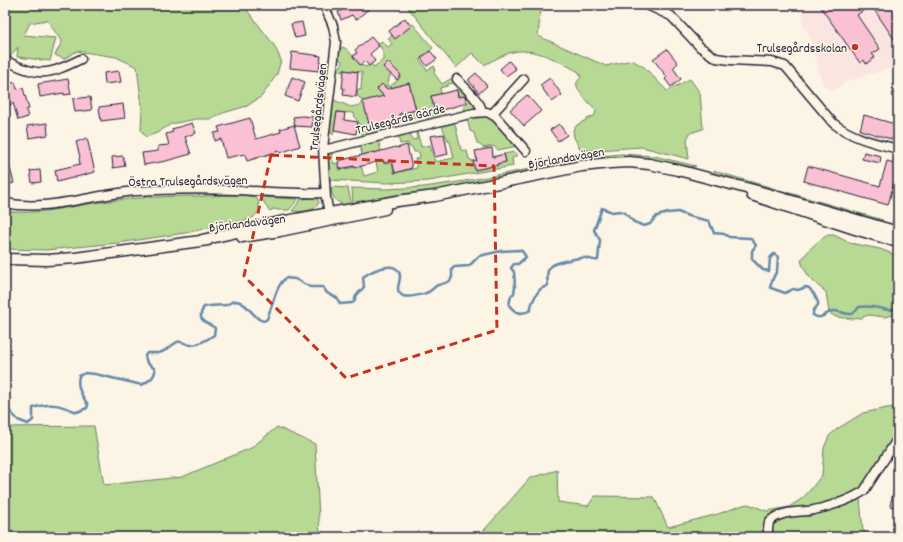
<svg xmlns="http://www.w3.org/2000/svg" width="903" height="542" viewBox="0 0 903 542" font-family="Dekko,sans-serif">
<rect width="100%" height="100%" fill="#fcf5e5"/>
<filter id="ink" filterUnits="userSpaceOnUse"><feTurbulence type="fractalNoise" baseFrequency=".025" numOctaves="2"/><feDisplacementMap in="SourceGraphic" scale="8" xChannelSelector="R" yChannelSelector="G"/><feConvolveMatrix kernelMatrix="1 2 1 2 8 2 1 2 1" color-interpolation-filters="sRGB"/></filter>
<g filter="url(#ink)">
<path fill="#fbe5e0" d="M803,5H898V63L893,67L845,82L834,91L823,85L808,32L803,27Z"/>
<g fill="#b7d993" stroke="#6c7e67">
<path d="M5,5H243L274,45L281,60L277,74L262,96L247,106L223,113L210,119H196L171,124L157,133L146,137L141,130L142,107L137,67L116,57L77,51L64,59L55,55L62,42L47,20L30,23L24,35L56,38L50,61L17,57L18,47L9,58L5,56Z"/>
<path d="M406,5H544L540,15L538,36L606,66L632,60L644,67L667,91L690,79L700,93L703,129L690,133L687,139L689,159L642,147L581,151L574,137L573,130L577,125L595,115L596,110C591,104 574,90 577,82C577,82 581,77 581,77L579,72C560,62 533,45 509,53C501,56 492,61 484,65L472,53L456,68Z"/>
<path d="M413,24L433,48L421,58L420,60L427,70L434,66L435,68L434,73L442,84L452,78L474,102L476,108L475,110L465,112L463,104L467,103L465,96L461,97L458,95L457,90L454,83L448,84L447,86L440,88L441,94L431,96L435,112L443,110L445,117L428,121L426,115L400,121L398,114L415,110L409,83L391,88L393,96L389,91V87L397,81L401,75L395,69L390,75L387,87H385L382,84L377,89L385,98L370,128L388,123L390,115L393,126L389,131L363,138L359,123L355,118L354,113L337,112L333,135L328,130L331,99L351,107L361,105L362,99L357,96L358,89L361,90L362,72L342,70V72L336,71V69L340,67L343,62L336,57L340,49L343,47C352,51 355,64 366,67L371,64L374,67L383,60V51L378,44L382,41L388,47L392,44L388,38L392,35L395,38Z"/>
<path d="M472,116H490L517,146L498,150L493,146L484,148L477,143L474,133L470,131L467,118Z"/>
<path d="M454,123L455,124L461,150L467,151L469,159L473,161L475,170L497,165L496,156H498L506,162L504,154L514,152L518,155L512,158L513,166L429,181L387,183L330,180L327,160L330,152L333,151V153L331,155L334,164L337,163L339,170L361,166L364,176L378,172L374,152L362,155L360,145L378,139L384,164L392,163L394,173L417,168L415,159L420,158L419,152H414L412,147H409L408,143L400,144L398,135L410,132L412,140L417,139L416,131H417L421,147L430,145L435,162L454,158L450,141H448L442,126Z"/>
<path d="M621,154L654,156L696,166L689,167L648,158L627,157L595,159L426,192L353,205L352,188L386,189L424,187L465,181L600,156Z"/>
<path d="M714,171L883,220L876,222L713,174Z"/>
<path d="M332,187L348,188L352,206C341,206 329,199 332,187Z"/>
<path d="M205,196C216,196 247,193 256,198C258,199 259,203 259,206C260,212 256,215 251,219L185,233L118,243L46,250L5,249V211C36,216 70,206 102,202C136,197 170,196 205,196Z"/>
<path d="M261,197L297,199H298L289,210H279L274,209L269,211Z"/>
<path d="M314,198H317L319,202C316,212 301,212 292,211L301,199Z"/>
<path d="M828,235H834L850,243L880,249L898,256V316L893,315L885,317L868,315L861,318L853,319L836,317L829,313L826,292C813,282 807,277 801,261C807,251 818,240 828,235Z"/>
<path d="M898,407V432L891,440L877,467L865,485L860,499L863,531L877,537H478L530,478L557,470L558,502L588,506L595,496L654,497L668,527L718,514L743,505L748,504L767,511L789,507L803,498L811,489L822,475L824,448L829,436L837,429L863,413L887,408Z"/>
<path d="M94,426L104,485L182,477L251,448L277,427L315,444L320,537H5V427Z"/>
</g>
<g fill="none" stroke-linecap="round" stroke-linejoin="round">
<g stroke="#6588a9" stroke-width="2.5">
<path d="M800,5V8"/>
<path d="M5,406L18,420L28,424L33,420V408C52,402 60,405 77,412L87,408L88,405C82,395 76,388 79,376L85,373L95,374L142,385C148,381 156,377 155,369L147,363L145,356L147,353H159L164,351L177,342C183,341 185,344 190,345C197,346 208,339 214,335L215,328C207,322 195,321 204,307C212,305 218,306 226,305C229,304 231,302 234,301C237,301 241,302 243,304C249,306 260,327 267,319C267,319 269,314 269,313C274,302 276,285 286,278L295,279L310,287H323L327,293L337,298L340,304L352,303L354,302L356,296L364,287L363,277C371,271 398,258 400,276C400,281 398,285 398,289C398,292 401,295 403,296C409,298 426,294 430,291C433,289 435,286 438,285C442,284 446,283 450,281L452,277V269L454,267L469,266L479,256L501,251L518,250L522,251L526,257L518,264H514L511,268L514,272L515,287L514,293L511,296L509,305C515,314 522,315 531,310C530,305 537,291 542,288C544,287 546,287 548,285C546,269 547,265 564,261C571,260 579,257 586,258C591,259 593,261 598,260L600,240L594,230L602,208L612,212L620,211L625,213L634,222L644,226L650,224L657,216L668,213L678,212L688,216L709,221L714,233L724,234L729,237L750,238L756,245L752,251V259L763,270L769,271L770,258L774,254L778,257L777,271L774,276L770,287L771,288L785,293L793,289L798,290L806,287L809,288L814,294L818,302V305L813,311V315C821,321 825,313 833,311C839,310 846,315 852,314C856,312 857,310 859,307C870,305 878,308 888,310C892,310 895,309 898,310"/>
</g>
</g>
<g fill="#fac0d3" stroke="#22223b">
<path d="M353,5H373L356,20L352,15L341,20L338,12Z"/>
<path d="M819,5H871L857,15L880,49L872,54L875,57L866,64L864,60L860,63Z"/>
<path d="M871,5H898V36L894,39Z"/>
<path d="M405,18L411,26L395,39L389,31Z"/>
<path d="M302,22L305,36L295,38L291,24Z"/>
<path d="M371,37L379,46L370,54L375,61L369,66L365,61L360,65L353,56L357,53L355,50Z"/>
<path d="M667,49L678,63L673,68L681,79L671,87L665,79L667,77L653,59Z"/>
<path d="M430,51L437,59L427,66L421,58Z"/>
<path d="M292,52L321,56L319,71L290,68Z"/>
<path d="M509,61L516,69L506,76L500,69Z"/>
<path d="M388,62L401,75L397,80L383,67Z"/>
<path d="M344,70L358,72L356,97L343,95L344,88H342Z"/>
<path d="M119,71L121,82L105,84L104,73Z"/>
<path d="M476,73L487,86L479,93L469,81V79Z"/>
<path d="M292,77L305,82L298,101L285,96Z"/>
<path d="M550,78L562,95L552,102L540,85Z"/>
<path d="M68,79L71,94L64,95V93L40,97L38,84Z"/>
<path d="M15,82L17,89L23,88L29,109L26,110L28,117L18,120L13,103L9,105L5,93V85Z"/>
<path d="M409,83L416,110L399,114L400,120L370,128L363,101L384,96L377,89L382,84L387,89Z"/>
<path d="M457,90L458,97L465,96L467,103L435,112L431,96Z"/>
<path d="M527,95L541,111L524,126L510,110Z"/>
<path d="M90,97L92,110L75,112L73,99Z"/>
<path d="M123,104L125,118L101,121L99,107Z"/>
<path d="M337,112L345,113L344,120L358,122L356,134L334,130Z"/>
<path d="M864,115L898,125V141L860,130Z"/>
<path d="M302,116L313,117L312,127L295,126L293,117Z"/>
<path d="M250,118L256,139L281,132L280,129L294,125L300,146L280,153L279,151L247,161L245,154L226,158L221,139L215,141L214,133L220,132L218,127Z"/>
<path d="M47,123L48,135L29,138L27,126Z"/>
<path d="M192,123L196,133L185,137L191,154L166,161L144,165L142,153L158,151V146L169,145L166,134L173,132L172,129Z"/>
<path d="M559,124L567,135L558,141L550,130Z"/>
<path d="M444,134L448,154L435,157L430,136Z"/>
<path d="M87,138L95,172L57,182L55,170L80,164L79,158L80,157L76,142Z"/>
<path d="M407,145L412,168L395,173L392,161L384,163L383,160L355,168L354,166L340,169L338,161L374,152V153L396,147L397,148Z"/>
<path d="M492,148L493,157L504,154L506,162L497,164L498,165L475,170L473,161H477L475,151Z"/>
<path d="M864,152L881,156L880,163L862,159Z"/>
<path d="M123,156L125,166L113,168L112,157Z"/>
<path d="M5,157H7L14,183L5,185Z"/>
<path d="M887,161L898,164V168L888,205L804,181L808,166L880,186Z"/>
<path d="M40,170L41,182L32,183L30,171Z"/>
<path d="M895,484H898V508L890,506Z"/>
</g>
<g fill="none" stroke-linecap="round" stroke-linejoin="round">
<g stroke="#22223b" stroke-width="11">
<g id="minor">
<path d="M324,5L333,26L336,42L323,148L326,198L329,213"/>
<path d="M647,5L671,16L700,47L716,58L730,60L772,62L785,66L833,123C852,138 875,143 898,149"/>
<path d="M5,60C39,78 48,75 81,59"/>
<path d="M457,79C464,87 481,102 482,111"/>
<path d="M492,114L524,79"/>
<path d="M323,148L328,149L474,113L487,112L496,117L526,151"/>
<path d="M5,203C48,212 94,194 137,191C170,189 204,189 237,190C267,192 296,194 325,193"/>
<path d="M896,232L898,220"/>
<path d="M768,537V529L769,522C781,510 799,513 814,510C831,506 849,501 864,491L898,438"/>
</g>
</g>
<g stroke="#22223b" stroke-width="13">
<g id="tertiary">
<path d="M752,195L855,229L898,242"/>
<path d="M242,237L280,231L385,209"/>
<path d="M202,240L280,222L397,201L435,196L582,166L610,163L629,162L649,164L678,170L761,192L898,232"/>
<path d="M5,259L47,260L75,258L208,240"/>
</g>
</g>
<use href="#minor" stroke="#fcf5e5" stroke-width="8"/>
<use href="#tertiary" stroke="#fcf5e5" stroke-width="10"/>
</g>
</g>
<path fill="none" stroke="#c8321e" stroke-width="3" stroke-dasharray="8 5" stroke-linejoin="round" d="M271,155L494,166L497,330L346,378L244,276Z"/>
<circle fill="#c8321e" stroke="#fcf5e5" stroke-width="1.5" cx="855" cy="47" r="4"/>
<g text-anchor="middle" stroke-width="3" stroke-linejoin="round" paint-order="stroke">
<g font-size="13" fill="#22223b" stroke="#fcf5e5" text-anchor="end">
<text x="847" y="52">Trulsegårdsskolan</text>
</g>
<g font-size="13" fill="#22223b" stroke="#fcf5e5">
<text transform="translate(317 107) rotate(-84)" y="5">Trulsegårdsvägen</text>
<text transform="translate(400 118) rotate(-14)" y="5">Trulsegårds Gärde</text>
<text transform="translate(566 157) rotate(-10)" y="5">Björlandavägen</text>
<text transform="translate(188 180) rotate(-1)" y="5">Östra Trulsegårdsvägen</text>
<text transform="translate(247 222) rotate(-7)" y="5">Björlandavägen</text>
</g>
</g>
<rect width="903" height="542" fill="none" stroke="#fcf5e5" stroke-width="20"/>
<rect x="10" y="10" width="883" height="522" fill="none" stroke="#22223b" stroke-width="1.5" filter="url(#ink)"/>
</svg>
